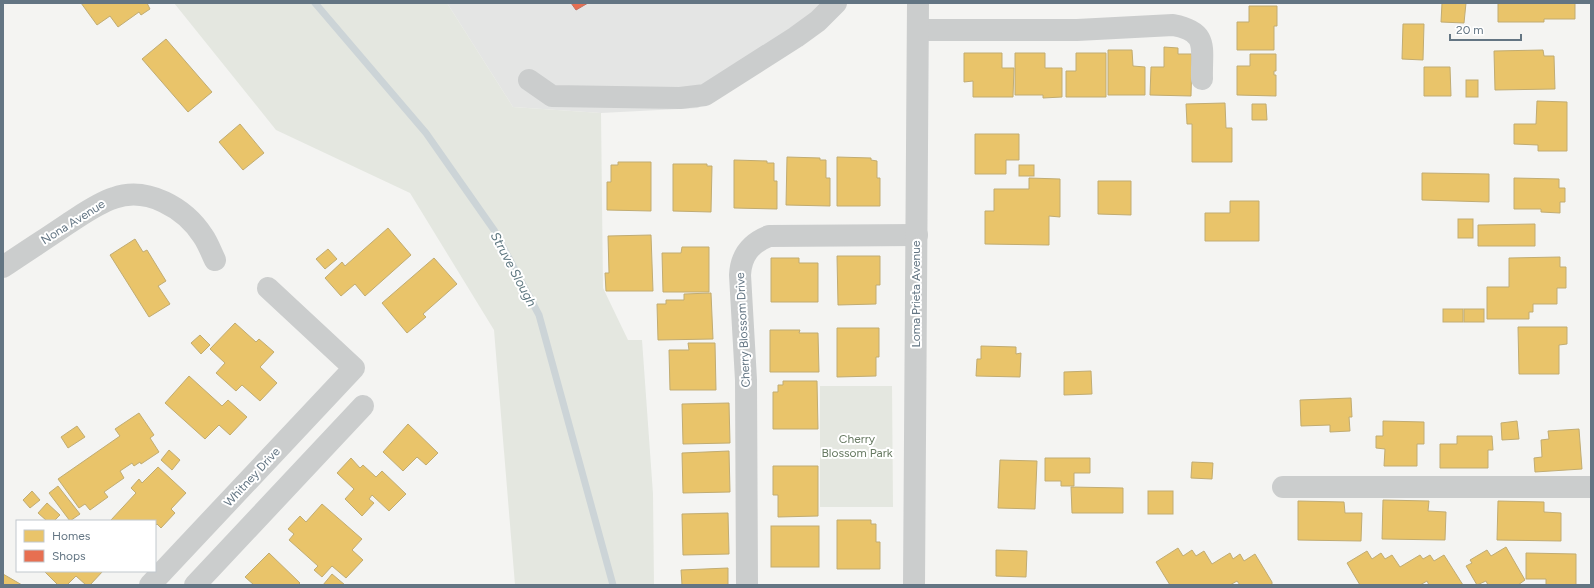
<svg xmlns="http://www.w3.org/2000/svg" width="1594" height="588" viewBox="0 0 1594 588" font-family="Figtree,sans-serif">
<rect width="100%" height="100%" fill="#f4f4f2"/>
<path fill="#e4e5e4" d="M447,3H838L698,108L601,113L513,107Z"/>
<g fill="#e4e7e0">
<path d="M174,3H447L513,107L601,113L603,288L628,340H642L653,494L654,585H515L494,330L410,193L276,130Z"/>
<path d="M820,386H892L893,507H820Z"/>
</g>
<g fill="#e9c46a" stroke="#c1ac72">
<path d="M81,3H147L150,9L141,15L139,12L118,27L110,16L97,25Z"/>
<path d="M1442,3H1466L1464,23L1441,22Z"/>
<path d="M1498,3H1575V19H1544V22H1498Z"/>
<path d="M1249,6H1277V26H1274V50H1237V22H1249Z"/>
<path d="M1403,24H1424L1423,60L1402,59Z"/>
<path d="M166,39L212,92L188,112L142,59Z"/>
<path d="M1164,47L1178,48V54H1192L1191,96L1150,95L1151,67H1164Z"/>
<path d="M1108,50H1132L1133,66L1145,67V95H1108Z"/>
<path d="M1543,50L1544,56H1554L1555,89L1495,90L1494,51Z"/>
<path d="M964,53H1002V68H1014L1013,97H973V81L964,82Z"/>
<path d="M1015,53H1045V68H1062V97L1043,98V95H1015Z"/>
<path d="M1076,53H1106V97H1066V71H1076Z"/>
<path d="M1250,54H1276V71H1274V75H1276V96L1237,95V66H1250Z"/>
<path d="M1424,67H1450L1451,96H1424Z"/>
<rect x="1466" y="80" width="12" height="17"/>
<path d="M1537,101L1567,102V151H1538V145L1514,144V124H1536Z"/>
<path d="M1225,103L1226,128H1232V162H1192V124H1187L1186,104Z"/>
<path d="M1252,104H1266L1267,120H1252Z"/>
<path d="M240,124L264,153L243,170L219,142Z"/>
<path d="M975,134H1019V160H1006V174H975Z"/>
<path d="M787,157L820,158V160H826V178H830V206L786,205Z"/>
<path d="M837,157L871,158V160L877,161V178H880V206H837Z"/>
<path d="M734,160L767,161V163H774V181H777V209L734,208Z"/>
<path d="M618,162H651V211L607,210V182H611V165H618Z"/>
<path d="M673,164H707V166H712L711,212L673,211Z"/>
<rect x="1019" y="165" width="15" height="11"/>
<path d="M1422,173L1489,174V202L1422,200Z"/>
<path d="M1029,178L1060,179V217L1049,216V245L985,244V211H994V189H1029Z"/>
<path d="M1514,178L1559,179V188H1565V202H1560V213L1541,212V209H1514Z"/>
<path d="M1098,181H1131V215L1098,214Z"/>
<path d="M1230,201H1259V241H1205V213H1230Z"/>
<rect x="1458" y="219" width="15" height="19"/>
<path d="M1535,224V246H1478V225Z"/>
<path d="M388,228L411,255L365,296L355,284L341,296L325,278L342,262L345,266Z"/>
<path d="M651,235L653,291H606L605,273H609L608,236Z"/>
<path d="M135,239L143,252L147,250L166,281L158,286L170,304L149,317L110,255Z"/>
<path d="M682,247H709V292H663L662,253H681Z"/>
<path d="M328,249L337,259L325,269L316,259Z"/>
<path d="M837,256H880V285H876V304L838,305Z"/>
<path d="M1560,257V267H1566V288H1557V304H1533V312H1529V319H1487V287H1509V258Z"/>
<path d="M434,258L457,284L423,314L426,317L407,333L382,303Z"/>
<path d="M771,258H799V263H818V302H771Z"/>
<path d="M711,293L713,339L658,340L657,304H666V300H684V294Z"/>
<rect x="1443" y="309" width="20" height="13"/>
<rect x="1464" y="309" width="20" height="13"/>
<path d="M235,323L256,342L259,339L274,352L260,367L277,383L260,401L242,385L236,391L216,373L225,363L210,349Z"/>
<path d="M1518,327H1567V344L1559,345V374H1519Z"/>
<path d="M837,328H879V357H876V376L837,377Z"/>
<path d="M770,330H800L799,333H818L819,372H770Z"/>
<path d="M200,335L210,345L201,354L191,343Z"/>
<path d="M688,343H715L716,390H670L669,350H689Z"/>
<path d="M981,346L1016,347V354L1021,353L1020,377L976,376L977,359H981Z"/>
<path d="M1091,371L1092,394L1064,395V372Z"/>
<path d="M189,376L222,406L228,400L247,417L230,435L219,425L205,439L165,403Z"/>
<path d="M783,381H817L818,429H773V392H778V385H783Z"/>
<path d="M1351,398L1352,417H1349L1350,431L1330,432V425L1301,426L1300,400Z"/>
<path d="M729,403L730,443L683,444L682,404Z"/>
<path d="M139,413L154,435L150,438L159,452L141,464L140,462L134,466L132,463L120,471L124,478L104,492L108,497L90,510L85,504L79,508L58,479L120,436L115,429Z"/>
<path d="M1383,421L1424,422V444H1417V466H1384L1385,449L1376,448V436H1383Z"/>
<path d="M1517,421L1519,439L1502,440L1501,423Z"/>
<path d="M408,424L438,453L426,465L417,457L403,471L383,452Z"/>
<path d="M77,426L85,437L68,448L61,437Z"/>
<path d="M1579,429L1582,469L1535,472L1534,458L1542,457L1541,440L1549,439L1548,431Z"/>
<path d="M1457,436H1492L1493,450H1488V468H1440V444H1457Z"/>
<path d="M169,450L180,460L172,470L161,460Z"/>
<path d="M729,451L730,492L683,493L682,453Z"/>
<path d="M351,458L360,468L363,465L376,477L382,471L406,494L389,511L372,495L369,499L374,503L362,516L345,499L354,489L337,473Z"/>
<path d="M1045,458H1090V473H1074V486H1061V481H1045Z"/>
<path d="M1000,460L1037,461L1035,509L998,508Z"/>
<path d="M1192,462L1213,463L1212,479L1191,478Z"/>
<path d="M773,466H818V516L778,517V495H773Z"/>
<path d="M158,467L186,493L171,509L175,513L161,528L157,524L155,526V521H112L111,520L136,493L131,488L139,479L142,483Z"/>
<path d="M58,486L80,514L70,521L49,493Z"/>
<path d="M1071,487L1123,488V513H1072Z"/>
<path d="M32,491L40,500L30,508L23,500Z"/>
<rect x="1148" y="491" width="25" height="23"/>
<path d="M1383,500L1429,501L1428,511L1446,512L1445,540L1382,539Z"/>
<path d="M1298,501L1344,502L1345,513H1362L1361,541L1298,540Z"/>
<path d="M1498,501L1544,502V512L1561,513V541L1497,540Z"/>
<path d="M47,503L60,515L54,521H47L38,513Z"/>
<path d="M322,504L362,539L352,550L363,560L346,578L332,566L322,577L314,570L318,566L289,540L294,534L288,529L300,516L306,522Z"/>
<path d="M728,513L729,554L683,555L682,514Z"/>
<path d="M837,520H871V524H876V542H880V569H837Z"/>
<rect x="771" y="526" width="48" height="41"/>
<path d="M1506,547L1525,580L1518,585H1488L1486,581L1477,585L1466,566L1472,563L1470,560L1487,550L1491,556Z"/>
<path d="M1178,548L1183,556L1192,550L1196,556L1204,551L1212,564L1230,553L1233,559L1240,554L1244,561L1255,554L1272,582V585H1240L1237,581L1230,585H1170L1156,562Z"/>
<path d="M996,550L1027,551L1026,577L996,576Z"/>
<path d="M1367,551L1372,559L1381,553L1385,559L1392,555L1400,567L1420,555L1423,559L1430,555L1434,561L1444,555L1463,585H1429L1427,581L1420,585H1360L1347,563Z"/>
<path d="M269,553L300,583L298,585H254L245,577Z"/>
<path d="M1526,553L1576,554V585H1546V579H1526Z"/>
<path d="M728,568V585H682L681,570Z"/>
<path d="M44,571H103L90,585H86L76,576L67,585H58Z"/>
<path d="M3,574L22,585H3Z"/>
<path d="M332,574L345,585H323Z"/>
</g>
<path fill="#e76f51" stroke="#bf7160" d="M571,3H588L576,10Z"/>
<g fill="none" stroke-linecap="round" stroke-linejoin="round">
<path stroke="#ccd4d7" stroke-width="7" d="M315,3L426,133L494,230L539,315L613,585"/>
<g stroke="#cbcdcd" stroke-width="22">
<path d="M919,30H1077L1173,25C1210,32 1201,48 1202,79"/>
<path d="M529,80L552,96L680,98L705,95L796,37L818,21L836,3"/>
<path d="M3,267C25,252 47,238 69,223C83,214 98,203 114,198C147,186 185,208 203,236C208,243 211,252 215,260"/>
<path d="M1283,487H1591"/>
<path d="M150,585L354,368L268,288"/>
<path d="M195,585L363,406"/>
<path d="M747,585L746,380L740,275C741,255 751,243 769,236L917,235"/>
<path d="M914,585L918,3"/>
</g>
</g>
<g text-anchor="middle" stroke-width="4" stroke-linejoin="round" paint-order="stroke">
<g font-size="12" fill="#637583" stroke="#fff">
<text transform="translate(73 222) rotate(-32)" y="4">Nona Avenue</text>
<text transform="translate(916 294) rotate(-90)" y="4">Loma Prieta Avenue</text>
<text transform="translate(743 330) rotate(-93)" y="4">Cherry Blossom Drive</text>
<text transform="translate(252 477) rotate(-47)" y="4">Whitney Drive</text>
</g>
<g font-size="12" fill="#677a62" stroke="#fff">
<text x="857" y="443">Cherry<tspan x="857" dy="14">Blossom Park</tspan></text>
</g>
<g font-size="13" font-style="italic" fill="#5e7780" stroke="#fff">
<text transform="translate(514 269) rotate(62)" y="5">Struve Slough</text>
</g>
</g>
<rect width="1594" height="588" fill="none" stroke="#637583" stroke-width="8"/>
<rect x="16" y="520" width="140" height="52" fill="#ffffff" stroke="#c1c8cd"/>
<rect x="24" y="530" width="20" height="12" fill="#e9c46a" stroke="#c1c8cd"/>
<text x="52" y="540" font-size="12" fill="#637583">Homes</text>
<rect x="24" y="550" width="20" height="12" fill="#e76f51" stroke="#c1c8cd"/>
<text x="52" y="560" font-size="12" fill="#637583">Shops</text>
<path d="M1450 34v6h71v-6" fill="none" stroke="#637583" stroke-width="2"/>
<text x="1456" y="34" font-size="12" fill="#637583" stroke="#ffffff" stroke-width="3" paint-order="stroke">20 m</text>
</svg>
